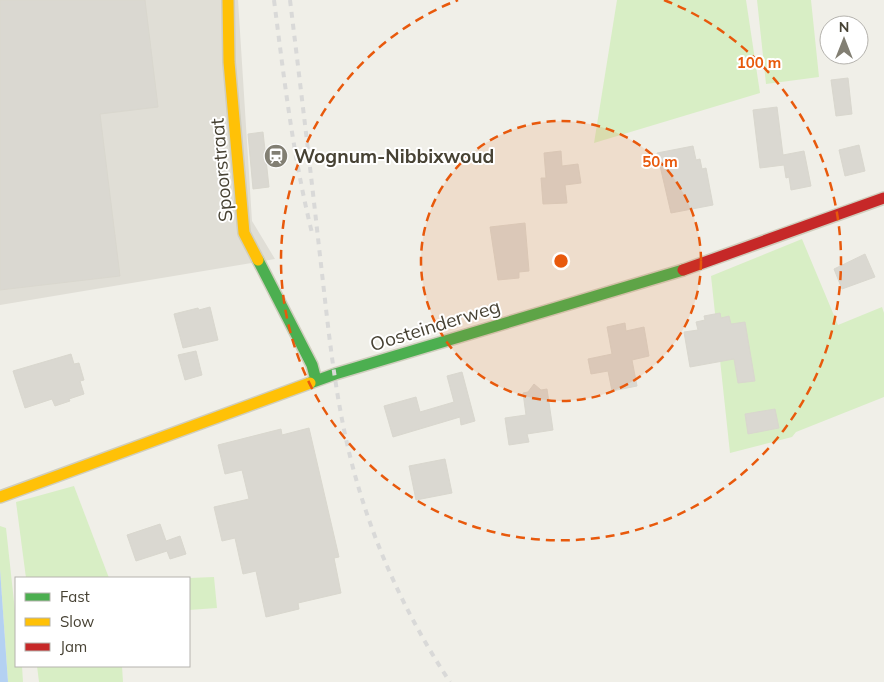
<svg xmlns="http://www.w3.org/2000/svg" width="884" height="682" viewBox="0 0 884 682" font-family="Mulish,sans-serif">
<rect width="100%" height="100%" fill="#f0efe8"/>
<path fill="#e0ded6" d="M0,0H238L252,221L275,259L0,305Z"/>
<g fill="#d8eec5">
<path d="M617,0H746L760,93L594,143Z"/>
<path d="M757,0H811L819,77L766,84Z"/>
<path d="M802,239L838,325L882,307L884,313V397L796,432L792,437L730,453L711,276Z"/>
<path d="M74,486L109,578H26L16,502Z"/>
<path d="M0,526L6,528L16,620V666H22L23,682H8L0,569Z"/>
<path d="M214,577L217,608L189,610V578Z"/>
<path d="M37,666H122L123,682H39Z"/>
</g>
<path fill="#b4d1f2" d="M0,569L8,682H0Z"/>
<g fill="#dad8d1" stroke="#d9d7ce">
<path d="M0,0H145L158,107L100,114L120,276L0,290Z"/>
<path d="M848,78L852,114L836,116L831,80Z"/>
<path d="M777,107L783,155L804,151L811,186L791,190L789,177L786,178L784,165L760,168L753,110Z"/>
<path d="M263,132L269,187L253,189L248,134Z"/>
<path d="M859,145L865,171L845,176L839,150Z"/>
<path d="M693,146L696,160L700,159L702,169L706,168L713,205L671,213L657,153Z"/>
<path d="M561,151L562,166L578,164L581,183L565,185L567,203L543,204L541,178H546L544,153Z"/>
<path d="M525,223L529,271L519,272V278L498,280L490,227Z"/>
<path d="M865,254L875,277L842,289L834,269Z"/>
<path d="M210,307L218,340L183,348L174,314L198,308L199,310Z"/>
<path d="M720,313L721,318L729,316L731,324L745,322L755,381L738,383L734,359L690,367L684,332L698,330L696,322L705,320L704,316Z"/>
<path d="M625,323L626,331L644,327L649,356L632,360L637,386L612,391L608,371L591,374L588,359L612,354L607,327Z"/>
<path d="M196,351L202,375L185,380L178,355Z"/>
<path d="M71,354L74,364L79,363L84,380L80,381L84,394L69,399L70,401L55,406L52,399L25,408L13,371Z"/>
<path d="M462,372L475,421L461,425L460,417L393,437L384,406L416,397L420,412L454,402L447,376Z"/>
<path d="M534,384L541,390L547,389L553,430L527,434L529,442L509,445L505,418L526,415L523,393L528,392Z"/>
<path d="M775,409L779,428L748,434L745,414Z"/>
<path d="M309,428L339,557L334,558L341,593L298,603L299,609L266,617L256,571L243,574L235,538L222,541L214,507L249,499L242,470L225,474L218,445L281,429L282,435Z"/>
<path d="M445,459L452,493L416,500L409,466Z"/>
<path d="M160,524L166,541L180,536L186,554L170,559L167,551L136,561L127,535Z"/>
</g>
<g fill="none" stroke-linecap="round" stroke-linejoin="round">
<g stroke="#d0cebe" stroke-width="14">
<g id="fast">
<path d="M258,260L312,365L316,380"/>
<path d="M310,383L335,374L683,270"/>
</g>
</g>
<g stroke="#d0cebe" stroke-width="14">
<g id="slow">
<path d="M228,0L229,62L244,233L258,260"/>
<path d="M0,497L310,383"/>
</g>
</g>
<g stroke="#d0cebe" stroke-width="14">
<path id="jam" d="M683,270L884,198"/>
</g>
<use href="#fast" stroke="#4caf50" stroke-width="11"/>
<use href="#slow" stroke="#ffc107" stroke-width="11"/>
<use href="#jam" stroke="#c62828" stroke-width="11"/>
<g stroke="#d9d9d8" stroke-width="4" stroke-dasharray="6 6" stroke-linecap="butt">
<path d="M274,0C284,78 293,156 312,233"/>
<path d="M290,0C300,82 310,165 319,247C327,315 333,385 349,452C369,535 403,611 450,682"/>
</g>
</g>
<circle cx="561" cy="261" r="140" fill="#e8590c" fill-opacity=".12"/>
<g fill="none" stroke="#e8590c" stroke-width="2.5" stroke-dasharray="9 6">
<circle cx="561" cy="261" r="140"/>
<path d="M664 0A280 280 0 1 1 458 0"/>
</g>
<defs>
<g id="station-disc" transform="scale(1.25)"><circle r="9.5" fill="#827f73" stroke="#fff"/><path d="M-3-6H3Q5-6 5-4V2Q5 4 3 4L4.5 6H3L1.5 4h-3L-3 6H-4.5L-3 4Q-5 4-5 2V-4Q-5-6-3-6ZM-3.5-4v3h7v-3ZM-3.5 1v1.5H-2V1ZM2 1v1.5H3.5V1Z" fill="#fff"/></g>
</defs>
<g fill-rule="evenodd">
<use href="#station-disc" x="276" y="156"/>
</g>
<g text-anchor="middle" stroke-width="4" stroke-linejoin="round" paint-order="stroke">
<g font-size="19" font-weight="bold" fill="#474234" stroke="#fff" text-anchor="start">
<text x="294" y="163">Wognum-Nibbixwoud</text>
</g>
<g font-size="19" fill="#474234" stroke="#fff">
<text transform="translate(221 170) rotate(-95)" y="7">Spoorstraat</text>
<text transform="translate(435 325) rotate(-17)" y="7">Oosteinderweg</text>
</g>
</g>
<circle cx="561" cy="261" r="8" fill="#e8590c" stroke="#fff" stroke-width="2.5"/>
<g font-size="15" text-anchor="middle" font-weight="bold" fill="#e8590c" stroke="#fff" stroke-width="4" stroke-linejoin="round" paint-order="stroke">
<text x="759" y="68">100 m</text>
<text x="660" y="167">50 m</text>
</g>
<rect x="15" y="577" width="175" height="90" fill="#ffffff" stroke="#b5b3ae"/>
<rect x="25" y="593" width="25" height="8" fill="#4caf50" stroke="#b5b3ae"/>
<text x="60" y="602" font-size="15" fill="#474234">Fast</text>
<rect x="25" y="618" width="25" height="8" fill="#ffc107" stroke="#b5b3ae"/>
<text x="60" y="627" font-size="15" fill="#474234">Slow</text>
<rect x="25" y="643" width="25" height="8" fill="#c62828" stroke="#b5b3ae"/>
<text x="60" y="652" font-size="15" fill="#474234">Jam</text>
<g transform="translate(844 40)"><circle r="24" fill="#ffffff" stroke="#b5b3ae"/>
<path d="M0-4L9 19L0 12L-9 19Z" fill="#827f73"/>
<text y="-8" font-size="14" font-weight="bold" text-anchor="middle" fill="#474234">N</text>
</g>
</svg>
